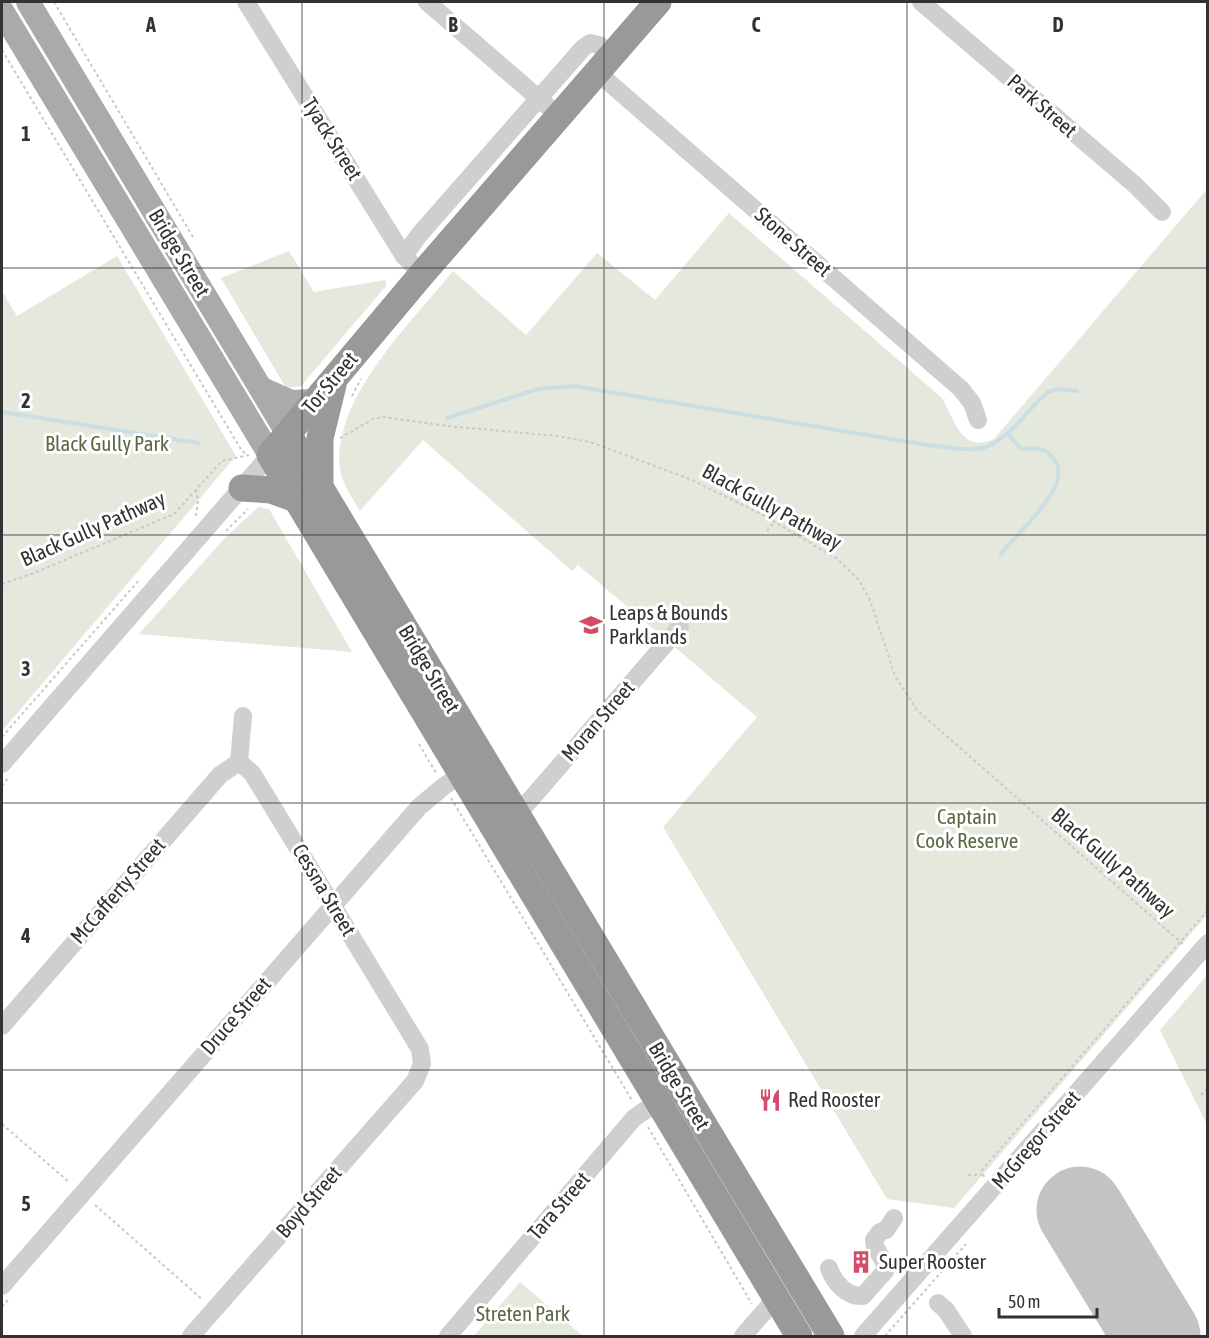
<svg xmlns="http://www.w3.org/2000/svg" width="1209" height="1338" viewBox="0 0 1209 1338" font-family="'Asap Condensed',sans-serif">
<rect width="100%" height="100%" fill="#fff"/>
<g fill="#e4e8dd">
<path d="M1207,189V915L954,1208L887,1199L663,827L757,717L578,565L572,571L423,440L360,511C353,499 342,483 340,470C331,399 412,322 453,271L526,335L597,253L655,300L729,213L942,398C955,421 962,454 994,439Z"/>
<path d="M289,251L314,292L386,280V286L301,386L286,388L221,278Z"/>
<path d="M117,256L236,456L2,731V291L17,316Z"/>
<path d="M258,507L269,509L352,652L139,634L224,539Z"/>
<path d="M1207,975V1125L1160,1030Z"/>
<path d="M520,1282L583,1336H474Z"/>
</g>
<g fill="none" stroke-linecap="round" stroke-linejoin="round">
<g stroke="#cadee4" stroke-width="4">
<path d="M2,412L198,443"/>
<path d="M447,418L538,389L574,386L927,445C975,450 986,458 1021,420C1030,410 1038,400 1048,392L1058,389L1077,391"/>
<path d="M1001,554C1016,532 1075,487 1054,459C1046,447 1035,448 1021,449L1008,434"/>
</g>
<path stroke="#c3c3c3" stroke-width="87" d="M1080,1210L1157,1336"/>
<g stroke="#c9c9c9" stroke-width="2" stroke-dasharray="3 3" stroke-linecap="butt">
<path d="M54,2L193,237"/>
<path d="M2,50L242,451L247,454"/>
<path d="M352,396L361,379"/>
<path d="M340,438L373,419L383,417L447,426L558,436L590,442L690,479L761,514L836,558L859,580L870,600L895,676L917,710L1185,946"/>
<path d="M196,516L198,502L196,489"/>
<path d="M226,531L248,509"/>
<path d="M767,531L775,521"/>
<path d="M2,584L34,573L174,514L222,461L249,455"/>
<path d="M2,737L140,579"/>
<path d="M419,744L436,773"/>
<path d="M2,786L8,778"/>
<path d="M451,798L633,1102"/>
<path d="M1201,1095L1208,1088"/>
<path d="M2,1124L70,1183"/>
<path d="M648,1127L752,1304"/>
<path d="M968,1175H982"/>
<path d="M984,1177L982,1170L1208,910"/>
<path d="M95,1205L203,1300"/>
<path d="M2,1307L8,1300"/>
<path d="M885,1336L966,1244"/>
</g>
<g stroke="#cfcfcf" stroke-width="18">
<path d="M246,2L404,256L422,274"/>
<path d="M427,2L559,116"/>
<path d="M921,2L1134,184L1162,212"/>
<path d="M597,72L961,389L972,403L978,420"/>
<path d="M404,256L419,235L583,48L590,43L599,45L611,56"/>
<path d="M239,762L243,716"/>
<path d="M2,764L270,455"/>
<path d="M517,815L680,627"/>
<path d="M2,1026L220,775L239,762"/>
<path d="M829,1268C834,1283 847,1297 863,1296L885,1271C887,1257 874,1253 874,1240L880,1232L886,1230L894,1218"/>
<path d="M2,1286L419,807L444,786L470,769"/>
<path d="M938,1303L946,1310L963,1336"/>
<path d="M191,1336L415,1081L422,1064L420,1049L252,773L239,762"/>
<path d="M448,1336L634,1118L666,1096"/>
<path d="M743,1336L776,1298"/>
<path d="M863,1336L1208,943"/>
</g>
<g stroke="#aaa" stroke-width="24">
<path d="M28,2L288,434"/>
<path d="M2,11L270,455"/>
<path d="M262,389L291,402L315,401"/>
</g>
<g stroke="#999" stroke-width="27">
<path d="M658,2L422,274L270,455L799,1336"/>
<path d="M288,434L831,1336"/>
<path d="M320,486V438L333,385"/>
<path d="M242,488L271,490L296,499"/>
</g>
</g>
<path fill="none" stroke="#323232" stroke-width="1.5" stroke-opacity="0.55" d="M302,2V1336M604,2V1336M907,2V1336M2,268H1208M2,535H1208M2,803H1208M2,1070H1208"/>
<defs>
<g id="school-bare" transform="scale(1.8)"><path d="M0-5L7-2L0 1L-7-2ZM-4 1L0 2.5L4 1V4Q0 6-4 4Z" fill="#d14d6a" stroke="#fff" stroke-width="2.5" paint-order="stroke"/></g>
<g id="restaurant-bare" transform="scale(1.8)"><path d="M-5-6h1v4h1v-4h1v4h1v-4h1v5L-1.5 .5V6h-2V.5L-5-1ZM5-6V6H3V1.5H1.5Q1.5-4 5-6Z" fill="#d14d6a" stroke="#fff" stroke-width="2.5" paint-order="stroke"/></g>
<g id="building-bare" transform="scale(1.8)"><path d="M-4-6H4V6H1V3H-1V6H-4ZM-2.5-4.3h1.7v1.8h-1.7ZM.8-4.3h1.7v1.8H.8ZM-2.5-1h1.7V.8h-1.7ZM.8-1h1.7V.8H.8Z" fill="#d14d6a" stroke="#fff" stroke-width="2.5" paint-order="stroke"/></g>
</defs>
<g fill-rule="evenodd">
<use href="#school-bare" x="591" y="625"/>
<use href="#restaurant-bare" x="770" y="1100"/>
<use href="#building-bare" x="861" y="1262"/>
</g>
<g text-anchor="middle" stroke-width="6" stroke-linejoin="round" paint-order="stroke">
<g font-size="21" fill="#323232" stroke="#fff">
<text transform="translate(1042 106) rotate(41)" y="7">Park Street</text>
<text transform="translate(332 139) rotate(58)" y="7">Tyack Street</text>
<text transform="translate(793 242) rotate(41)" y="7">Stone Street</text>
<text transform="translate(179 253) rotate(59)" y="7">Bridge Street</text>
<text transform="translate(330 383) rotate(-50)" y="7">Tor Street</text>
<text transform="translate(772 507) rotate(29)" y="7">Black Gully Pathway</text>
<text transform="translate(93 529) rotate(-24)" y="7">Black Gully Pathway</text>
<text transform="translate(429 669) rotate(59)" y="7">Bridge Street</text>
<text transform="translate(598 721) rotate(-49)" y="7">Moran Street</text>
<text transform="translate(1113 863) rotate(41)" y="7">Black Gully Pathway</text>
<text transform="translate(324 890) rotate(59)" y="7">Cessna Street</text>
<text transform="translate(118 891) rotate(-49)" y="7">McCafferty Street</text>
<text transform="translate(236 1016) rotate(-49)" y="7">Druce Street</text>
<text transform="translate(679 1086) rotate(59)" y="7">Bridge Street</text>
<text transform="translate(1036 1140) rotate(-49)" y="7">McGregor Street</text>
<text transform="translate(309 1202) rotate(-49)" y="7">Boyd Street</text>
<text transform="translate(559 1206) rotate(-49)" y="7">Tara Street</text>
</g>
<g font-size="21" fill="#5b6944" stroke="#fff">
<text x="107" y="451">Black Gully Park</text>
<text x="967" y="824">Captain<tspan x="967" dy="24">Cook Reserve</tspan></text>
<text x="523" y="1321">Streten Park</text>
</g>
<g font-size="21" fill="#323232" stroke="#fff" text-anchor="start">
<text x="609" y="620">Leaps &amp; Bounds<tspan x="609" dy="24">Parklands</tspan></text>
<text x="788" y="1107">Red Rooster</text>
<text x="879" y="1269">Super Rooster</text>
</g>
</g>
<g font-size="20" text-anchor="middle" font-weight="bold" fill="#323232" stroke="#fff" stroke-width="6" stroke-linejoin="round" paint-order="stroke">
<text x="151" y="32">A</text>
<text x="453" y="32">B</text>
<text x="756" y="32">C</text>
<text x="1058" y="32">D</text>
<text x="26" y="141">1</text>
<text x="26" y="408">2</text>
<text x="26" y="676">3</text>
<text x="26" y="943">4</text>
<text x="26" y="1211">5</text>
</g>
<rect width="1209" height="1338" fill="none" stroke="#323232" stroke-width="6"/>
<path d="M999 1308v9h98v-9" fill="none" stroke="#323232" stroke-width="3"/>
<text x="1008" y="1308" font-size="18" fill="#323232" stroke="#ffffff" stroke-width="4.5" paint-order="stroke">50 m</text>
</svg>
